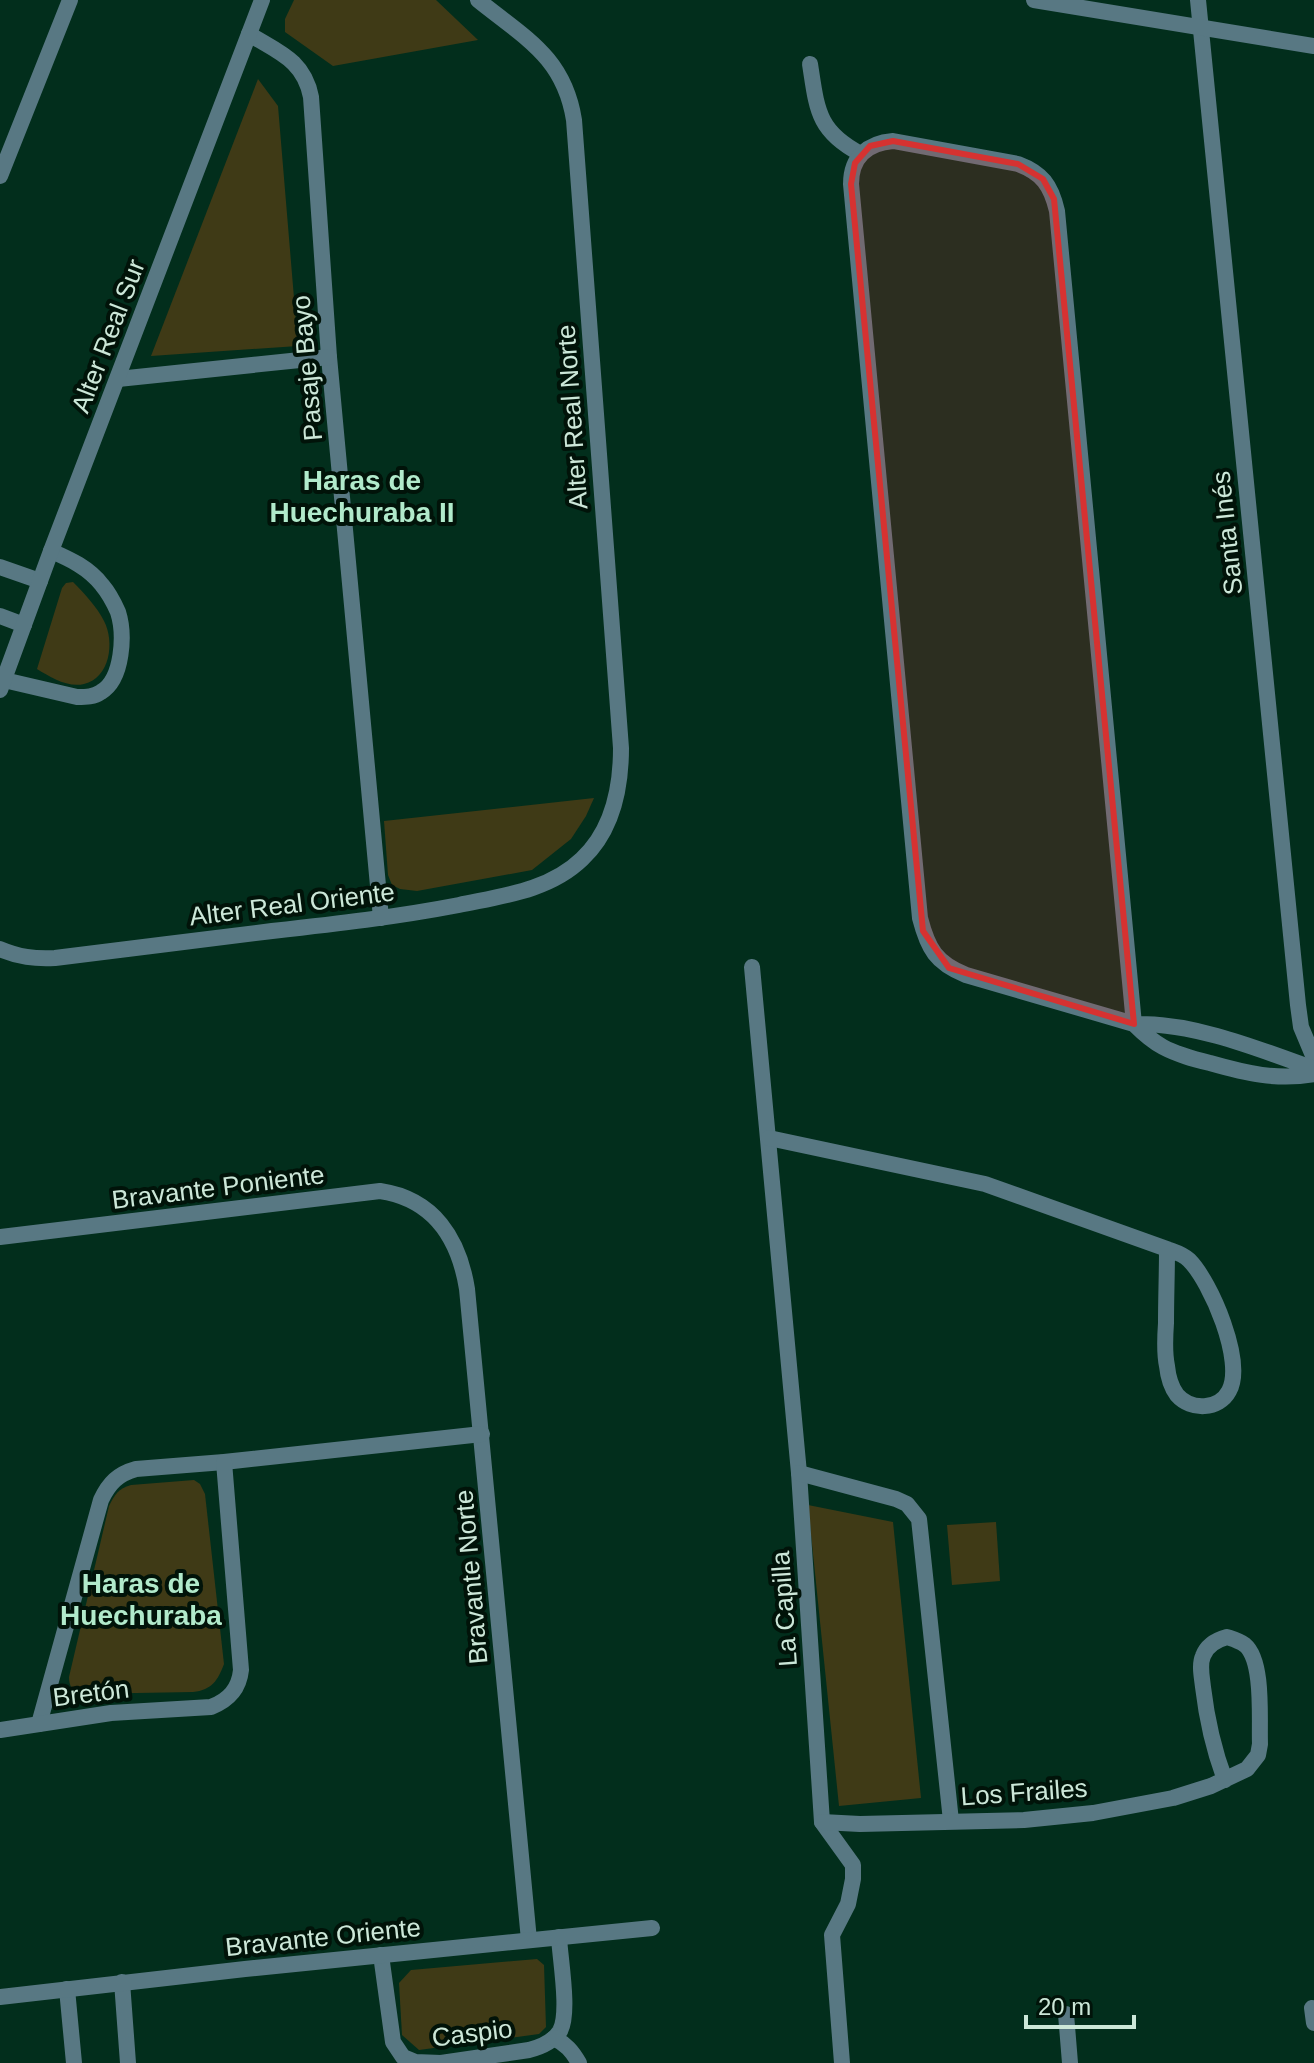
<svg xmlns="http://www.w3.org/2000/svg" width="1314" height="2063" viewBox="0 0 1314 2063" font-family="Arial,sans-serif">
<rect width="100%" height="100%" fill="#022e1c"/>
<g fill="#3f3a16">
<path d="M294,0H436L478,40L333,66L285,32V19Z"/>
<path d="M258,79L278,106L298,346L151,356Z"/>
<path d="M73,582C84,593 97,607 104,621C115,642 110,678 84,684C68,688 50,677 37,669L62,588L66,583Z"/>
<path d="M594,798L586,816L571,839L532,870L417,891L400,889L392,885L388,875L384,821Z"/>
<path d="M194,1480L200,1484L205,1494L224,1664C218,1680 212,1690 193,1692L79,1694C72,1690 69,1686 69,1677L109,1506C115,1494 118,1489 131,1485Z"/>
<path d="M808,1505L893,1522L921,1798L839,1806Z"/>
<path d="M996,1522L1000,1581L952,1585L947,1525Z"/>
<path d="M537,1959L544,1965L546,2027L539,2034L419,2050L402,2035L399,1983L411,1970Z"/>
</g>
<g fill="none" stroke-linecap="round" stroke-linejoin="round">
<g stroke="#587883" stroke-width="16">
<path d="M1198,0L1298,1005L1301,1027L1314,1058"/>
<path d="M249,34C278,52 304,60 311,97L329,357L381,918"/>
<path d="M810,64C817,109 817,131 861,154"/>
<path d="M118,379L329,357"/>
<path d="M0,567L40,581"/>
<path d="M0,616L24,625"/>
<path d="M4,680L77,697C86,697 94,697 101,692C123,679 125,634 118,612C114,603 108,592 102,585C89,568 70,559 51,551"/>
<path d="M0,690L51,551L262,0"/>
<path d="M0,949C19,957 34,959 55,958C127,949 200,940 272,931C335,924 397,917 459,905C501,896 549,891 582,859C613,830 621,788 621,748L574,120C564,57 525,38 478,0"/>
<path d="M752,967L799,1473L822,1822L853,1865V1879L848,1904L832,1935L842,2063"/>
<path d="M1314,1069C1259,1049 1192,1022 1134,1024L966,975C936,963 928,949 920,918L851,184C851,157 868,143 893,141L1018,164C1042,173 1051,185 1057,211L1134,1024C1143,1033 1152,1041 1163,1047C1178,1055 1194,1059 1210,1063C1245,1073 1278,1081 1314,1074"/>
<path d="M769,1138L985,1184L1167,1249C1175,1252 1183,1254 1189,1260C1211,1282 1245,1362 1229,1391C1219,1410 1191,1411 1177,1395C1171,1387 1168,1376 1167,1366C1164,1352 1165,1337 1166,1323C1166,1298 1167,1273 1167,1249"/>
<path d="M0,1237L380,1191C434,1199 459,1239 467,1289L529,1940"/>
<path d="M799,1473L896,1499L907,1504L919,1519L951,1821"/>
<path d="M39,1724L101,1500C109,1483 118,1474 136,1469L224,1462L482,1434"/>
<path d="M0,1730L111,1713L211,1707C229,1700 239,1689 241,1670L224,1462"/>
<path d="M822,1822L860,1824L1024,1820L1093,1813L1173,1798L1211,1786L1247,1769L1258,1755L1260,1744C1259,1720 1264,1661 1245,1645C1240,1641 1233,1639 1227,1637C1216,1640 1207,1645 1203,1656C1199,1665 1202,1677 1203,1687C1207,1721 1213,1748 1225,1780"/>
<path d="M381,1955L393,2042L403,2057L415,2062L441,2063L529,2050C541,2047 553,2042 560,2031C570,2013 560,1959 559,1937"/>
<path d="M122,1982L128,2063"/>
<path d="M67,1989L74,2063"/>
<path d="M0,1997L245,1969L652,1928"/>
<path d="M1312,2008L1314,2023"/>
<path d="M1066,2014L1070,2063"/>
<path d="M554,2038C566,2044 572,2051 579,2063"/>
</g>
<g stroke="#587883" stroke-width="16">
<path d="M1034,0L1314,46"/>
<path d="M0,176L70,0"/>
</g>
</g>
<path fill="#d63231" fill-opacity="0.2" stroke="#d63231" stroke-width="6" stroke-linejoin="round" d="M893,141L1018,164L1043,179L1054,199L1134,1024L949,968L923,931L851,184L855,163L870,146Z"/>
<g text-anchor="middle" stroke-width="8" stroke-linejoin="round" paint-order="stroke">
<g font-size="26" fill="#cce7d8" stroke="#011309">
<text transform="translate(108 336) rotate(-69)" y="9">Alter Real Sur</text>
<text transform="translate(307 368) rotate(-95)" y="9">Pasaje Bayo</text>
<text transform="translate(572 417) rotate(-94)" y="9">Alter Real Norte</text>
<text transform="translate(1227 533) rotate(-96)" y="9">Santa Inés</text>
<text transform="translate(292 904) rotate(-7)" y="9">Alter Real Oriente</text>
<text transform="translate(218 1187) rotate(-7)" y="9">Bravante Poniente</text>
<text transform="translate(471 1577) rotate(-95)" y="9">Bravante Norte</text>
<text transform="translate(784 1609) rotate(-94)" y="9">La Capilla</text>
<text transform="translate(91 1693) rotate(-7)" y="9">Bretón</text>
<text transform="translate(1024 1792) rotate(-4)" y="9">Los Frailes</text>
<text transform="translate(323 1937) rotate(-6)" y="9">Bravante Oriente</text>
<text transform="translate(472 2033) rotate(-7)" y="9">Caspio</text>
</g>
<g font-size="28" font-weight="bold" fill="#b1eacb" stroke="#011309">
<text x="362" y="490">Haras de<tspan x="362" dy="32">Huechuraba II</tspan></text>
<text x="141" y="1593">Haras de<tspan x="141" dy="32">Huechuraba</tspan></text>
</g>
</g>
<path d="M1026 2015v12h108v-12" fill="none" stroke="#cce7d8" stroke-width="4"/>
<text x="1038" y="2015" font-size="24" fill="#cce7d8" stroke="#011309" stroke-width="6" paint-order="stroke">20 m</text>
</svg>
